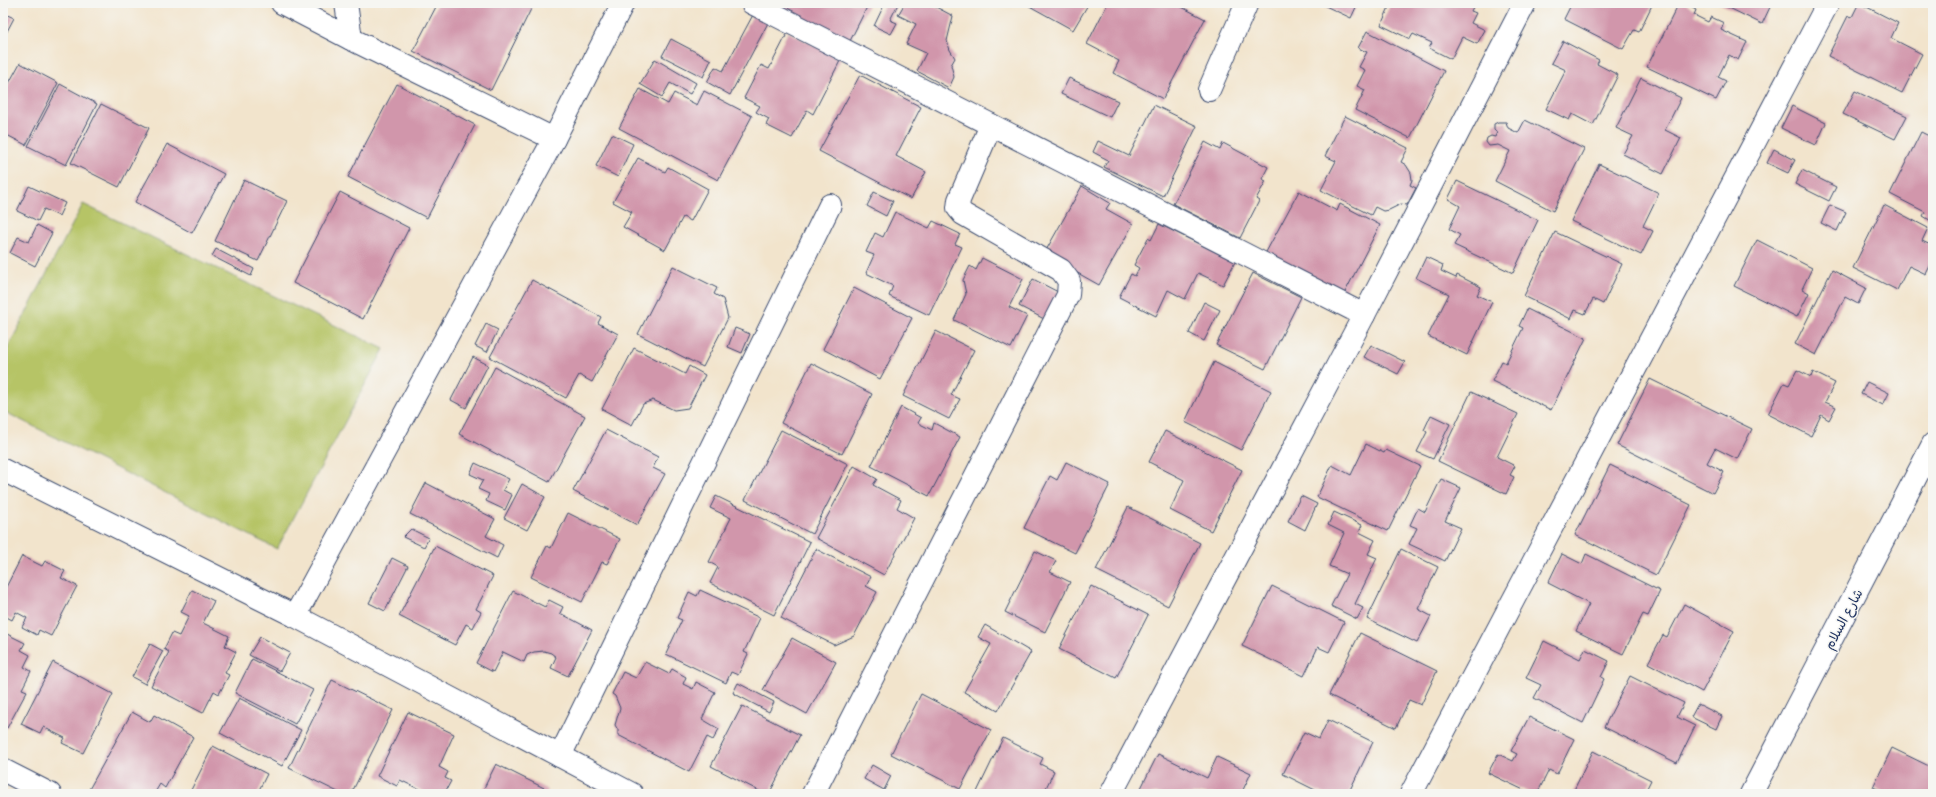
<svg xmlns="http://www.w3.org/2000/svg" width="1936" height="797" viewBox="0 0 1936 797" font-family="'Indie Flower','Playpen Sans Arabic',sans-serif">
<rect width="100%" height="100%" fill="#f6f6f2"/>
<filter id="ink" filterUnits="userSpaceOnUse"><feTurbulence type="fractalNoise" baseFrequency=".025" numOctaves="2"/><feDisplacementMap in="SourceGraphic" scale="8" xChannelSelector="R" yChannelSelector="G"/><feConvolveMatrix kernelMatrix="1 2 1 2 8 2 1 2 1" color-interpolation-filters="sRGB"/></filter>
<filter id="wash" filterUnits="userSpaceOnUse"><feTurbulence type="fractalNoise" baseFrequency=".012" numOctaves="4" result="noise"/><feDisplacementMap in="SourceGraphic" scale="16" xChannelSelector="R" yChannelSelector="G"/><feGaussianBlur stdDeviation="0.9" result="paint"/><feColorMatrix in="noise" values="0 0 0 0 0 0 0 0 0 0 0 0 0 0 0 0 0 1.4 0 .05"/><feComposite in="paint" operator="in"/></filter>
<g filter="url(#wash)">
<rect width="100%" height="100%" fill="#f2e4cc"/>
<path fill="#b6c466" stroke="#687a62" d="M83,204L384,349L277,549L3,411V357Z"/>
<g id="blocks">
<g fill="#d196ab">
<path d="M438,3H534L491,90L413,51Z"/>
<path d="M770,3H869L849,43Z"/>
<path d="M885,3L898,4L890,20L897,23L891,34L874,26Z"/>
<path d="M905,3H936L934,6L953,16L947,41L950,50L955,58L951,65L954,77L949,88L917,71L926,53L906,44L916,24L898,15Z"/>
<path d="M1024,3H1089L1073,30Z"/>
<path d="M1108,3H1174L1205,19L1163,99L1113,73L1119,61L1087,44Z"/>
<path d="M1319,3H1358L1351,18Z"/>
<path d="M1391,3H1475L1471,11L1476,13L1471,23L1485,30L1477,44L1462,37L1451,59L1429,48L1432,43L1413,34L1410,39L1381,25Z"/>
<path d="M1572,3H1653L1639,32L1634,30L1623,49L1564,19Z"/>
<path d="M1679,3H1683L1696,10L1694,15L1708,22L1711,17L1724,23L1721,30L1747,42L1738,60L1729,55L1718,77L1726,81L1716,100L1647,67Z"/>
<path d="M1719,3H1772L1762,24Z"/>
<path d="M1859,3L1898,23L1891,38L1922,54L1902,93L1828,56L1848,16L1852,17Z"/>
<path d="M3,13L14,18L3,39Z"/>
<path d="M754,13L769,21L730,95L707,82L715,67L723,71Z"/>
<path d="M1367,31L1444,71L1410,138L1355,110L1365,90L1357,86L1365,70L1359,67L1367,52L1358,48Z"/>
<path d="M788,32L841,59L813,114L807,110L792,138L766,125L769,119L756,112L760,106L744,98L761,65L769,69Z"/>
<path d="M671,39L711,60L703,77L662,56Z"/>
<path d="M1563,41L1599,60L1597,64L1618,75L1593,125L1572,114L1569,120L1546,109L1566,70L1551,63Z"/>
<path d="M655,59L696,83L690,94L670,83L662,97L640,84Z"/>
<path d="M20,63L58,83L26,145L3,133V94Z"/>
<path d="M860,75L921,107L896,156L926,172L911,199L819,151Z"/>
<path d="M1069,78L1118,101L1110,117L1061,94Z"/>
<path d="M1641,78L1681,98L1665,130L1681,138L1663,174L1623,154L1633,136L1616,128Z"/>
<path d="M60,84L97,104L66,165L28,146Z"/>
<path d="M397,84L475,125L427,218L348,177Z"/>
<path d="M640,89L668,104L674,93L697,105L704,91L752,116L718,180L619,128Z"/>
<path d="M1855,91L1907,116L1895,139L1843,114Z"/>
<path d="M101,104L149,128L119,187L71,163Z"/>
<path d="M1154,105L1197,126L1163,196L1104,167L1108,160L1093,152L1098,141L1129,156Z"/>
<path d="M1792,106L1826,123L1816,145L1781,128Z"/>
<path d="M1345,116L1408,148L1401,162L1406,165L1411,173L1412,180L1410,185L1416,188L1407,205L1401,204L1389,210L1383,211L1375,207L1371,215L1321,190L1336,161L1325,156Z"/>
<path d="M1525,120L1584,149L1553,211L1495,181L1510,151L1498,145L1489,146L1486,142L1487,138L1491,136L1495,137L1497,132L1494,129V124L1498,122H1506L1508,128L1518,133Z"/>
<path d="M1921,132L1933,138V222L1923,216L1925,212L1890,194Z"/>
<path d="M612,134L633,144L618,177L596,166Z"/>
<path d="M1205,142L1220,150L1223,143L1268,167L1262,179L1266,181L1256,199L1259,201L1240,238L1173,204Z"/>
<path d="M167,144L224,174L192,233L135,202Z"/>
<path d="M1774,149L1795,160L1788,173L1767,163Z"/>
<path d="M638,158L665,172L668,167L708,189L691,221L683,217L665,250L623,227L632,212L613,202Z"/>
<path d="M1599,164L1659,193L1643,226L1653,231L1641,255L1571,221Z"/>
<path d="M1802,170L1836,187L1829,201L1795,184Z"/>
<path d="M244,180L287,201L258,261L215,241Z"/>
<path d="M1457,181L1538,220L1513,273L1454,245L1460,235L1449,229L1460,206L1448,199Z"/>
<path d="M29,186L65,203L59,216L44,209L38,221L17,211Z"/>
<path d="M1082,186L1110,203L1106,209L1133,224L1099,285L1044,254Z"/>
<path d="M1299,191L1337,211L1340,204L1380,225L1343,296L1265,254Z"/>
<path d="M340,192L409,228L363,319L293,283Z"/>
<path d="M874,192L893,201L886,216L867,206Z"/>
<path d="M1830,205L1846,212L1837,231L1821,223Z"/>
<path d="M1884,205L1928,228L1922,241L1933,246V260L1926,274L1909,266L1897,290L1853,268Z"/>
<path d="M895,212L929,228L933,221L960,234L955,244L962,247L929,315L889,296L893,286L866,273L874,255L866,252L875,233L883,237Z"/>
<path d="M1159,224L1235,262L1223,285L1198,273L1185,299L1168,290L1156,316L1119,297L1131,274L1135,276L1139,268L1134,265L1148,238L1151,240Z"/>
<path d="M37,225L52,233L35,266L10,253L18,237L29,242Z"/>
<path d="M1555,232L1622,264L1603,304L1593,299L1585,314L1575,310L1571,319L1524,296Z"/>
<path d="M1757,240L1812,268L1802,289L1809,293L1797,317L1734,286Z"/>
<path d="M216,249L254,269L251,276L212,256Z"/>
<path d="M1426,257L1443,265L1441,271L1456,278L1457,275L1481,287L1477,295L1492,302L1467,355L1428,336L1449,294L1416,278Z"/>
<path d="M982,258L1023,279L1009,307L1027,316L1011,348L954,320L966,294L963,280L970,266L976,270Z"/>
<path d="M673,266L717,288L714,294L723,299L728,318L703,367L638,334Z"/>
<path d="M1832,270L1866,288L1858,304L1845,297L1816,355L1795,344Z"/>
<path d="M1253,273L1301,297L1265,369L1216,345Z"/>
<path d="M1033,279L1060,293L1046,320L1019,306Z"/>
<path d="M532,280L601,317L598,323L618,334L592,382L579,375L566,398L490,357Z"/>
<path d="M854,288L912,318L880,379L823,349Z"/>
<path d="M1204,302L1220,310L1204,341L1189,333Z"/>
<path d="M1527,309L1586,338L1551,410L1492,381L1502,361L1506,363L1523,328L1519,326Z"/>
<path d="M486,324L498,330L487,352L475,346Z"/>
<path d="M735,328L750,334L742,353L728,347Z"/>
<path d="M936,331L974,350L951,395L960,399L949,419L903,396Z"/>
<path d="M1371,345L1405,362L1398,374L1364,357Z"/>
<path d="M634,348L685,374L689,366L705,375L688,408L674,410L653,400L643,404L632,425L602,409Z"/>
<path d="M473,357L488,365L466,408L451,400Z"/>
<path d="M1214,362L1271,391L1241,450L1185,422Z"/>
<path d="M811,363L872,394L842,454L781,423Z"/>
<path d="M495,367L585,416L549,482L459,434Z"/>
<path d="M1797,370L1811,377L1813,372L1835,383L1825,402L1836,407L1829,420L1821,415L1811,436L1768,414L1784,383L1789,385Z"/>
<path d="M1650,379L1752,429L1737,459L1715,448L1707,463L1724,472L1713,493L1617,445Z"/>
<path d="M1867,382L1889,393L1883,405L1861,394Z"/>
<path d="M1471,392L1518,414L1497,457L1515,466L1510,475L1514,477L1506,494L1438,461Z"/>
<path d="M901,407L921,418L918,423L932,430L934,423L960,437L929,496L871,466Z"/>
<path d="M1431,415L1450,424L1433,459L1417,452L1427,432L1424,430Z"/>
<path d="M606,430L658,457L653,468L665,474L637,525L573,491Z"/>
<path d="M781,430L848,464L812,534L745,500Z"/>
<path d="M1165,431L1242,470L1211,531L1170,510L1184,480L1149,462Z"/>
<path d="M1366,444L1384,453L1386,450L1420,466L1388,531L1317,497L1332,465L1351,475Z"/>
<path d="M1066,462L1110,484L1075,553L1024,528L1050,476L1057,480Z"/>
<path d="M475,463L509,479L503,490L512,495L505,510L486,501L489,494L478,489L483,480L470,474Z"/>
<path d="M1610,465L1691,505L1656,575L1575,535Z"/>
<path d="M854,466L877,479L873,485L901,500L897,508L914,518L884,575L816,538Z"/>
<path d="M1441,479L1461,488L1445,521L1461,528L1445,561L1409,544L1417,528L1410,525L1418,508L1425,512Z"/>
<path d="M426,483L495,519L486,536L503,545L497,558L410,514Z"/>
<path d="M522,484L545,497L527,530L504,518Z"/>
<path d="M716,496L810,542L774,615L710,583L718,567L709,562L731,518L710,508Z"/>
<path d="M1301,496L1317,504L1305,530L1288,521Z"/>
<path d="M1128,507L1200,543L1168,606L1096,570Z"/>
<path d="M1334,512L1362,525L1359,532L1375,540L1368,554L1377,558L1355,604L1363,608L1357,619L1331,606L1347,574L1329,566L1344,533L1328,525Z"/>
<path d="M568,513L620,539L607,564L602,562L582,602L531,577L547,546L551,548Z"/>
<path d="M411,529L429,538L424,547L403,537Z"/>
<path d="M435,546L493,576L476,609L481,612L473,628L466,624L455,645L399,616Z"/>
<path d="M816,549L871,577L866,586L877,592L854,636L834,645L781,618Z"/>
<path d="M1401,549L1438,567L1418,609L1431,616L1417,643L1367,619Z"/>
<path d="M1035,551L1056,561L1050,572L1070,582L1045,632L1005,612Z"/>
<path d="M1562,554L1582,564L1586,554L1660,591L1648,616L1643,614L1623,654L1576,631L1589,604L1548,583Z"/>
<path d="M22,556L42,566L45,561L65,571L61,578L77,586L51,636L39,630L37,635L22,627L27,618L16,612L12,620L3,615V593Z"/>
<path d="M392,558L408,566L385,611L369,603Z"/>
<path d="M1091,586L1148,615L1116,678L1059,649Z"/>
<path d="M1272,586L1344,622L1329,652L1318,647L1304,676L1242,646Z"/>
<path d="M192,590L214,601L203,623L229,636L225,646L236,652L225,673L229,675L219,694L214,691L203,713L151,686L169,652L164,649L172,633L179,636L189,616L181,612Z"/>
<path d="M700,590L760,618L744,652L748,654L738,675L731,672L726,683L666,654L682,620L677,618L689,592L697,596Z"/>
<path d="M513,591L545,607L549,600L563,607L560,613L592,630L568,676L551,668L556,657L551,653L544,651L534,652L527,655L524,662L503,652L493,672L476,663Z"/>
<path d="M1684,604L1734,631L1702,692L1648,663L1663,635L1667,637Z"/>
<path d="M985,625L1031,652L998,711L964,692L991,644L978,637Z"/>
<path d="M3,632L25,643L21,650L30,655L24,667L31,671L22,689L27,691L7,728L3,726Z"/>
<path d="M1360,633L1437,671L1421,705L1409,700L1396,728L1329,695Z"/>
<path d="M260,637L290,653L280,671L249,655Z"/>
<path d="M792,638L836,662L807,714L763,690Z"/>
<path d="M1544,641L1580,659L1585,649L1609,661L1601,677L1604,679L1583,723L1534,698L1541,685L1526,678Z"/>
<path d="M150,644L163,651L145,684L132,677Z"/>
<path d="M252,659L313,690L295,724L235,693Z"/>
<path d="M53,662L113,694L83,753L62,743L65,738L43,727L40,733L21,724Z"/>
<path d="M645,662L669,674L672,669L686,677L683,684L693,689L696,682L715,692L702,719L719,729L713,740L707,737L689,772L618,735V730L615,725L620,708L615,696L612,694L623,672L636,678Z"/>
<path d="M1630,676L1684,703L1677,717L1695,726L1677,763L1604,727Z"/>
<path d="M332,680L393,710L351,794H342L289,768Z"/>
<path d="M738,683L774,702L769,712L733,693Z"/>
<path d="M921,694L991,730L960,789L891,754Z"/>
<path d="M239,698L301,730L282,766L220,733Z"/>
<path d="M1698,704L1722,716L1716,729L1691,717Z"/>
<path d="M742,706L800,735L769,794H765L711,766Z"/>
<path d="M132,712L150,722L154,715L193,737L165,788L160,784L154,794H88L87,793Z"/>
<path d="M408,712L454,734L439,767L448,772L445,778L451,781L444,794H429L400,780L397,786L377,776Z"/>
<path d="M1529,717L1574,739L1557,774L1549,770L1537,794H1532L1488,773L1498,754L1513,761L1517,754L1511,751Z"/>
<path d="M1328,720L1373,742L1348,794H1323L1283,774L1304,732L1319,739Z"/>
<path d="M1003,738L1043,758L1040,764L1054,771L1045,790L1051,794H976Z"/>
<path d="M213,746L267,774L257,794H189Z"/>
<path d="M1892,748L1933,768V794H1888L1873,787Z"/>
<path d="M1593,751L1651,780L1644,794H1572Z"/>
<path d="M1158,754L1207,778L1217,757L1251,773L1241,794H1138Z"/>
<path d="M496,764L548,790L546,794H481Z"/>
<path d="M872,765L891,776L884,790L864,779Z"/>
</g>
</g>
</g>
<g filter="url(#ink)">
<use href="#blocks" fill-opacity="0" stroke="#3b4a6e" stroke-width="1"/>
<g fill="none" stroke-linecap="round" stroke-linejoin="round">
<g stroke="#3b4a6e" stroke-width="24">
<g id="minor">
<path d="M282,3L351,39"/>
<path d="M346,3L351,39L554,139"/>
<path d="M752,3L1364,315"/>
<path d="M1209,90L1247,3"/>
<path d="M3,470L295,616L632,794"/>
<path d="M295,616L554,139L623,3"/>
<path d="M560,756L830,205"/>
<path d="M3,770L50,794"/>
<path d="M813,794L1068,295L1069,281L1061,270L963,214L958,208L959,200L991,125"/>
<path d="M1111,794L1364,315L1525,3"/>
<path d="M1411,794L1828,3"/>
<path d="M1751,794L1933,444"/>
</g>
</g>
<use href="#minor" stroke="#fff" stroke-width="22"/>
</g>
</g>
<g text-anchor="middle" stroke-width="3" stroke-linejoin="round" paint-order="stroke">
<g font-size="13" fill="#1b2f5e" stroke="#f6f6f2">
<text transform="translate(1843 619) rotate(-62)" y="5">شارع السلام</text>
</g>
</g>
<rect width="1936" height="797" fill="none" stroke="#f6f6f2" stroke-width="16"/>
</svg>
